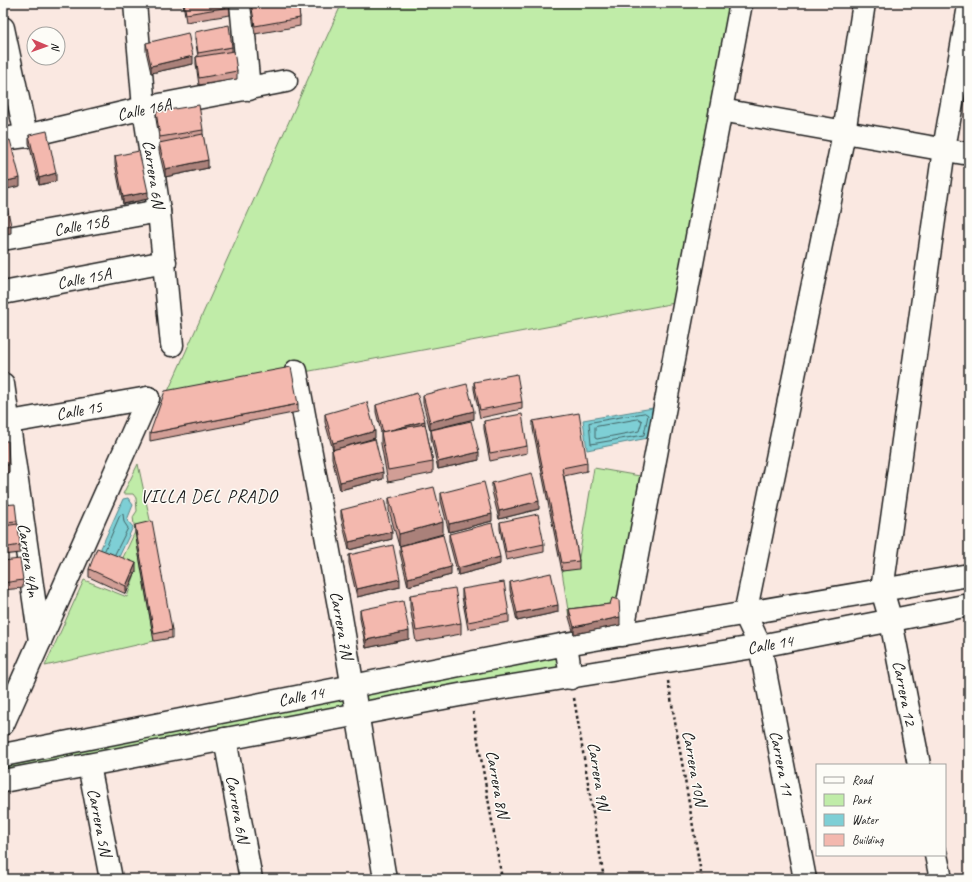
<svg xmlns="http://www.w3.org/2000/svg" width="972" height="882" viewBox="0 0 972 882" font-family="Caveat,sans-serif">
<rect width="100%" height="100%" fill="#fae8e1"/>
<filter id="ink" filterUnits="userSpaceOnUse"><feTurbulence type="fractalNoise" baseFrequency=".025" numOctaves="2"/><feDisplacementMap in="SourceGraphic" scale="8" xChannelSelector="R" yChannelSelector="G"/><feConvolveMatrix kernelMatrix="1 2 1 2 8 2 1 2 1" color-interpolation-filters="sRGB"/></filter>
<g filter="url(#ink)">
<g fill="#c0eca8" stroke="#6e8462">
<path d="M342,3H744L691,300L165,398Z"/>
<path d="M138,464L152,529L135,533L154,641L45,666L84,580L127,597L136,571L120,564L135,532L133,517L137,511L136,498L133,494H123Z"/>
<path d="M594,468L640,476L619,607L569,617L562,571L579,568L578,563Z"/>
<path d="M560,656L563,669L366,702L364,693Z"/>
<path d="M346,695L348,708L211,733L209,722Z"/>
<path d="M187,725L190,736L3,772V760Z"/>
</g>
<g fill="#7ecfd5" stroke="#57878b">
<path d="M653,408L648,438L587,450L583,420Z"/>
<path d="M128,498L133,505L127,520L133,527L119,557L101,553V548L123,499Z"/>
</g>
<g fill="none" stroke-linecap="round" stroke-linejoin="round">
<g stroke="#436466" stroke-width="1">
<path d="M645,413L648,415L644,435L591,444L589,423Z"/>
<path d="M639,419L642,421L639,431L597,439L595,438V427Z"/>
<path d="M105,550L120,515L123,514L124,522L128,528L115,554"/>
</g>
<g stroke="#1c1c1c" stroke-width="25">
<g id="minor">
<path d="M135,3L144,108L159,211L172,345"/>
<path d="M241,3L249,89"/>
<path d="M3,28L26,136"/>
<path d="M721,110L969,154"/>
<path d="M3,139L26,136L144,108L286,81"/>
<path d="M3,239L159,211"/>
<path d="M3,293L165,262"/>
<path d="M296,371L341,617L385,879"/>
<path d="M3,384L40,641"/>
<path d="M10,422L148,398"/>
<path d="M622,635L741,3"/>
<path d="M566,644L969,575"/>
<path d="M3,724L148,398"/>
<path d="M225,739L251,879"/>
<path d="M3,755L566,644L571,678"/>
<path d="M89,765L111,879"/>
<path d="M919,765L891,621L882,590L944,149L969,6"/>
<path d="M3,781L470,693L760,646L969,605"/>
<path d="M936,855L941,879"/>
<path d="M805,879L760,646L745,614L844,133L864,3"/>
</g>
</g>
<g stroke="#1c1c1c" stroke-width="2.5" stroke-dasharray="3 3" stroke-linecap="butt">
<path d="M668,681L702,879"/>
<path d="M574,698L604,879"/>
<path d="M473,712L502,879"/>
</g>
<use href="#minor" stroke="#fdfcf7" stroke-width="22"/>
</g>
<g fill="#d19e96" stroke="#1c1c1c">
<path d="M183,3H229L230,15L186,22Z"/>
<path d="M250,3H298L300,18V26L255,34Z"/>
<path d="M195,32L232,47V51L237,71V79L199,85L196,64V57L198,56L195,39Z"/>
<path d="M146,43L193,64L151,73L146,51Z"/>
<path d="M156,112L203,130V134L208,168L165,177L159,151V143H160L156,119Z"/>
<path d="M29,135L56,181L39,185L29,143Z"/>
<path d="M115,156L148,199L123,204L115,164Z"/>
<path d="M474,382L522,402V409L480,418L474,389Z"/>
<path d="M423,395L474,419L430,430L423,403Z"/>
<path d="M298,404V412L150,441V433Z"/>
<path d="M376,405L425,424L433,462V473L388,482L381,444V432L376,412Z"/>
<path d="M325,414L375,438L351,445L383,479L340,490L332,458V450H333L325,422Z"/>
<path d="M484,421L527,446V453L490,461L484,429Z"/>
<path d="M533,421L587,463V471L564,476L579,561V569L562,571L533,429Z"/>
<path d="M431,430L479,460L438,469L431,438Z"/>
<path d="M3,441L9,465V473H3Z"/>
<path d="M492,483L539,509L499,519L492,491Z"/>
<path d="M441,493L492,521L449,532L441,501Z"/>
<path d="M389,498L443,534L399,546L389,510Z"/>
<path d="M3,505L17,521L20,545V553L3,555Z"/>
<path d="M341,510L392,539L349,550L341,517Z"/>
<path d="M500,522L544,544V552L506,560L500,529Z"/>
<path d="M135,525L172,630V638L154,641L135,532Z"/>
<path d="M449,534L500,564L458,575L449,541Z"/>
<path d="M400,546L451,575L408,586L400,553Z"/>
<path d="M349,555L400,587L357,597L349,563Z"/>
<path d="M3,561L23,580V588L3,590Z"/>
<path d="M89,569L136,571L126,594L89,577Z"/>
<path d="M510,582L558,612L517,621L510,590Z"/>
<path d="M462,589L509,614V622L468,629L462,597Z"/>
<path d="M410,595L461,623V634L416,642L410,607Z"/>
<path d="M610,604L620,625L574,634L569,617V609Z"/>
<path d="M360,610L409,639L366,648L360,618Z"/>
</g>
<g fill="#aa817a" stroke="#1c1c1c">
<path d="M193,56V64L151,73V66Z"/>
<path d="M208,160V168L165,177V169Z"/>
<path d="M56,173V181L39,185V178Z"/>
<path d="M20,178V186L3,190V182Z"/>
<path d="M148,192V199L123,204V197Z"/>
<path d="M11,225V233L3,235V227Z"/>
<path d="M474,411V419L430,430V422Z"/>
<path d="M425,421V429L383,432Z"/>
<path d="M375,431V438L333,450V443Z"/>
<path d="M479,452V460L438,469V462Z"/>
<path d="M383,472V479L340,490V482Z"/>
<path d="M539,501V509L499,519V511Z"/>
<path d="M492,514V521L449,532V524Z"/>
<path d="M443,522V534L399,546V534Z"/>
<path d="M392,532V539L349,550V542Z"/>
<path d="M500,557V564L458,575V568Z"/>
<path d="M136,563V571L126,594V586Z"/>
<path d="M451,567V575L408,586V578Z"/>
<path d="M400,579V587L357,597V589Z"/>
<path d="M558,605V612L517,621V613Z"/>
<path d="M620,617V625L574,634V627Z"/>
<path d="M409,631V639L366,648V640Z"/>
</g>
<g fill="#f3b8ae" stroke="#1c1c1c">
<path d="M184,3H229L230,7L186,14Z"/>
<path d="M251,3H298L300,18L255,26Z"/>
<path d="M229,25L232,47L198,53L195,32Z"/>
<path d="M188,33L193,56L151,66L146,43Z"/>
<path d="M234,51L237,71L199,78L196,57Z"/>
<path d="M199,105L203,130L160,137L156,112Z"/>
<path d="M47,131L56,173L39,178L29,135Z"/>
<path d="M203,134L208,160L165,169L159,143Z"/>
<path d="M10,140L20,178L3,182V142Z"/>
<path d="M139,151L148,192L123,197L115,156Z"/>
<path d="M3,190L11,225L3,227Z"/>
<path d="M291,367L298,404L150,433L165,391Z"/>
<path d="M517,374L522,402L480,410L474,382Z"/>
<path d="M467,384L474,411L430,422L423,395Z"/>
<path d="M417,393L425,421L383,432L376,405Z"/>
<path d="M367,402L375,431L333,443L325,414Z"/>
<path d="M579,413L587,463L562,468L579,561L562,563L533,421Z"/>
<path d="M522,414L527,446L490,453L484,421Z"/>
<path d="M471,421L479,452L438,462L431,430Z"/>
<path d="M425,424L433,462L388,470L381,432Z"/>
<path d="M375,439L383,472L340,482L332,450Z"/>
<path d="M3,441H8L9,465H3Z"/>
<path d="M532,473L539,501L499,511L492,483Z"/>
<path d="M484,482L492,514L449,524L441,493Z"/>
<path d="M434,487L443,522L399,534L389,498Z"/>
<path d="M384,499L392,532L349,542L341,510Z"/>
<path d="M15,504L17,521L3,522V505Z"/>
<path d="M538,514L544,544L506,552L500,522Z"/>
<path d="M152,521L172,630L154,634L135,525Z"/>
<path d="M492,523L500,557L458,568L449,534Z"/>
<path d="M18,524L20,545L3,548V526Z"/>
<path d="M443,535L451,567L408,578L400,546Z"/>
<path d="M393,545L400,579L357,589L349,555Z"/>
<path d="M97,548L136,563L126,586L89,569Z"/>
<path d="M20,559L23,580L3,583V561Z"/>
<path d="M551,573L558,605L517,613L510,582Z"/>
<path d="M504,582L509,614L468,622L462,589Z"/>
<path d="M455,588L461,623L416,631L410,595Z"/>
<path d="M612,598L619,600L620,617L574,627L569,609L610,604Z"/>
<path d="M403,601L409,631L366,640L360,610Z"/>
</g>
</g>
<g text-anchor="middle" stroke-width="3" stroke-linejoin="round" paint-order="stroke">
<g font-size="17" fill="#1c1c1c" stroke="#fdfcf7">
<text transform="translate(144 109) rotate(-12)" y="6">Calle 16A</text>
<text transform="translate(154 174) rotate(81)" y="6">Carrera 6N</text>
<text transform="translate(81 225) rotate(-10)" y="6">Calle 15B</text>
<text transform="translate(84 278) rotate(-11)" y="6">Calle 15A</text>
<text transform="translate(79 410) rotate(-10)" y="6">Calle 15</text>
<text transform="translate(29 560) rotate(82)" y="6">Carrera 4An</text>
<text transform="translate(342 625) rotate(80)" y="6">Carrera 7N</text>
<text transform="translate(770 644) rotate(-10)" y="6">Calle 14</text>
<text transform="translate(905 693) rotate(79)" y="6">Carrera 12</text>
<text transform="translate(301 696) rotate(-11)" y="6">Calle 14</text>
<text transform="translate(782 763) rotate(79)" y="6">Carrera 11</text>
<text transform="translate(695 768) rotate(80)" y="6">Carrera 10N</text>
<text transform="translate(599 776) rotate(81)" y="6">Carrera 9N</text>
<text transform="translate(498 784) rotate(80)" y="6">Carrera 8N</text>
<text transform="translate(238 809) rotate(80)" y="6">Carrera 6N</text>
<text transform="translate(100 822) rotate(79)" y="6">Carrera 5N</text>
</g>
<g font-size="18" letter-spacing="1" fill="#1c1c1c" stroke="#fdfcf7">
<text x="209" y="502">VILLA DEL PRADO</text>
</g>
</g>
<rect width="972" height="882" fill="none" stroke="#fdfcf7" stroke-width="16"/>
<rect x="8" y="8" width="956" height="866" fill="none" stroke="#1c1c1c" stroke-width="1.5" filter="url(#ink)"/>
<rect x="816" y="764" width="130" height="92" fill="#fdfcf7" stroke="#a3a29f"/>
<rect x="824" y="777" width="20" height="6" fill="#fdfcf7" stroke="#a3a29f"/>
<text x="852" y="784" font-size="12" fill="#1c1c1c">Road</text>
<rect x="824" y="794" width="20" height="12" fill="#c0eca8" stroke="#a3a29f"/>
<text x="852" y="804" font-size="12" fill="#1c1c1c">Park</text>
<rect x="824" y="814" width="20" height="12" fill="#7ecfd5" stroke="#a3a29f"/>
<text x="852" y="824" font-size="12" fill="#1c1c1c">Water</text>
<rect x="824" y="834" width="20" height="12" fill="#f3b8ae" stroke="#a3a29f"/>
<text x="852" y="844" font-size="12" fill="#1c1c1c">Building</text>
<g transform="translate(46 46) rotate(92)"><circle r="19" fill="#fdfcf7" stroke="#a3a29f"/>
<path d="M0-3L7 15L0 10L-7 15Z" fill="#d1495b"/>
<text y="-6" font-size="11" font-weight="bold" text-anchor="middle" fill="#1c1c1c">N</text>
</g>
</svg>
